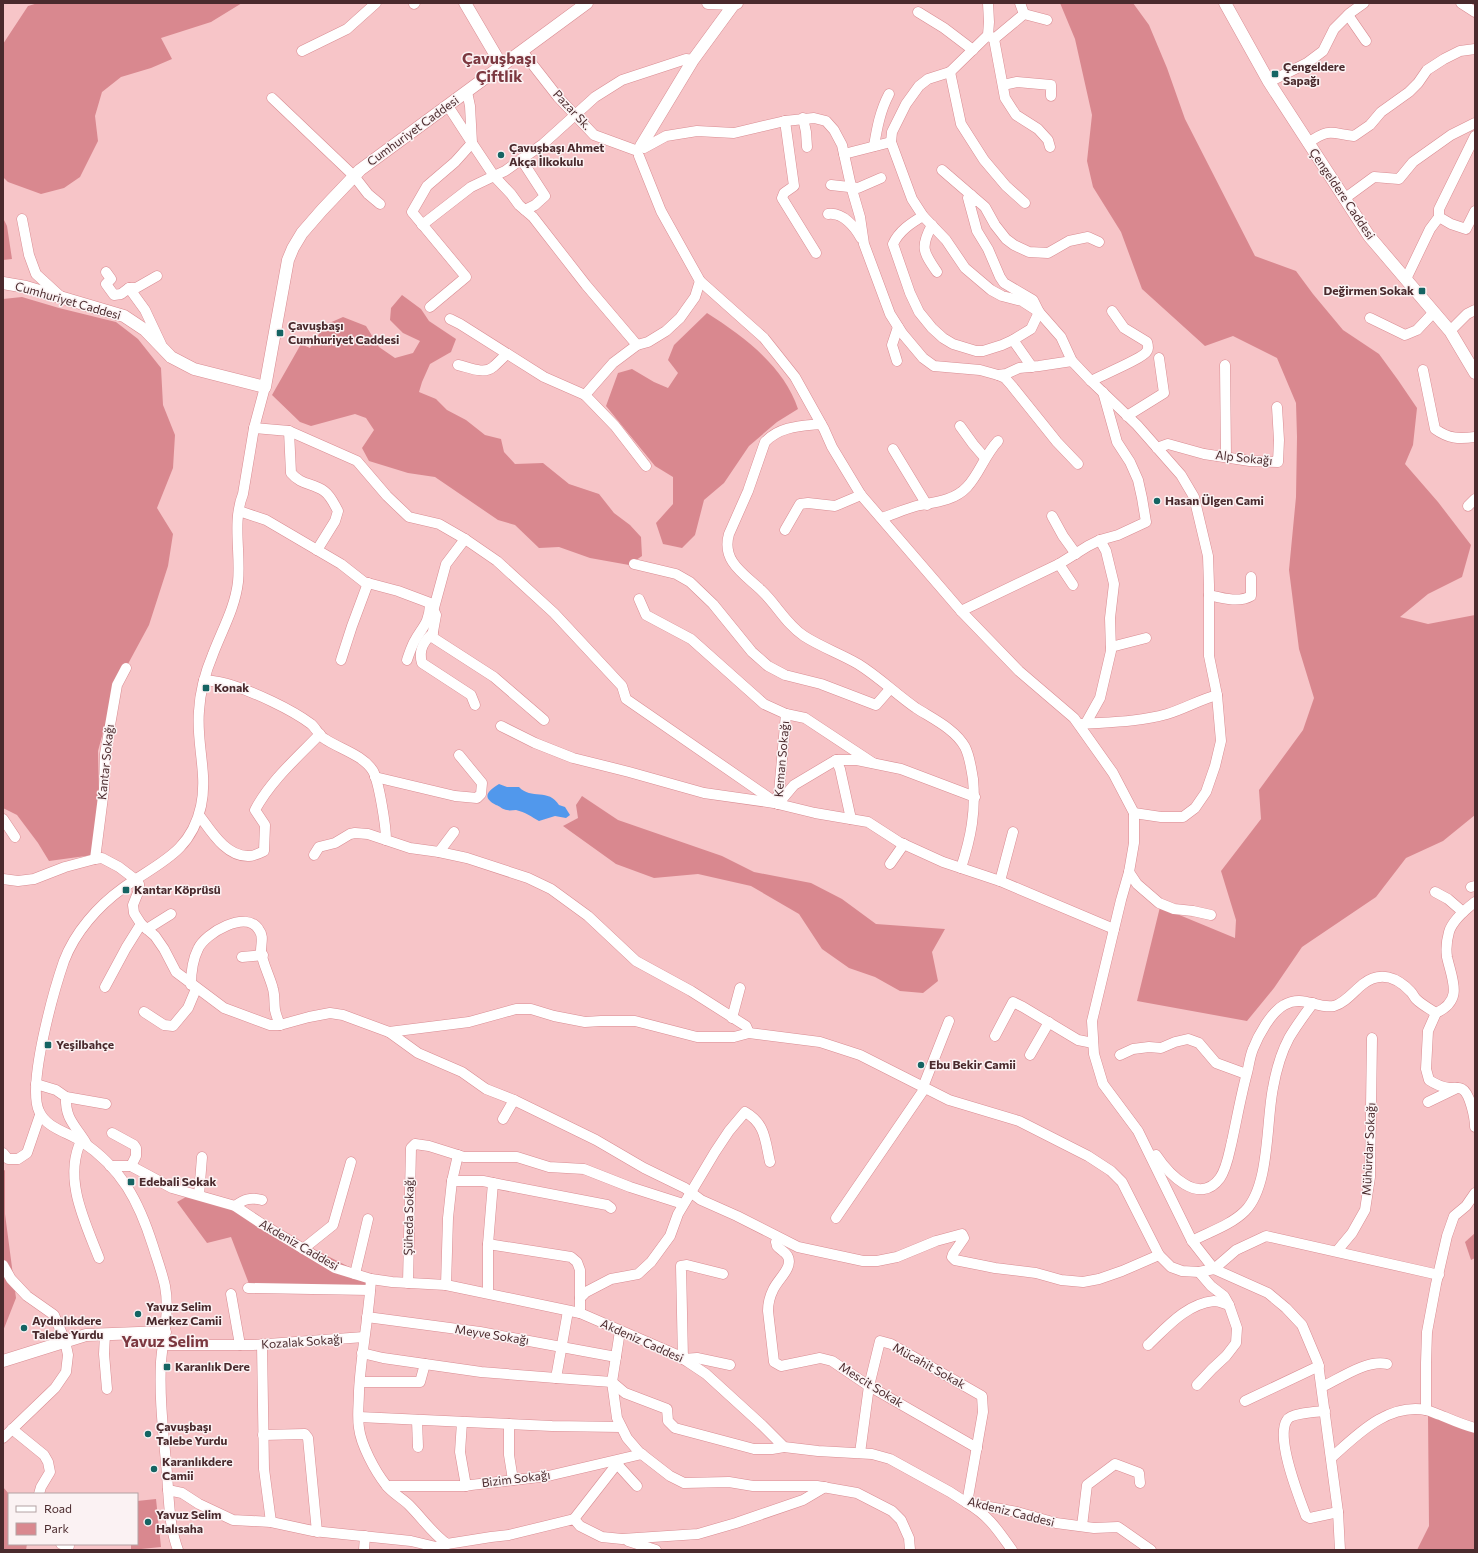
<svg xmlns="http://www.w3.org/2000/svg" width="1478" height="1553" viewBox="0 0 1478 1553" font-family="Commissioner,sans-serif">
<rect width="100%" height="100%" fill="#f7c5c8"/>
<g fill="#d9888f">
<path d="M38,3H242L211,22L161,38L172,59L151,68L121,77L102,92L95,116L98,141L80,177L64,188L41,194L8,182L3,177V44L28,6Z"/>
<path d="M1060,3H1133L1149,25L1167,68L1185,119L1255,256L1296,271L1313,294L1343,330L1379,354L1398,380L1417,408L1413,445L1405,464L1438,502L1471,545L1462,577L1428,594L1400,617L1428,624L1475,615V815L1443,841L1406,858L1376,897L1302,947L1274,988L1247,1021L1137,1001L1160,907L1235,938L1236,920L1221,871L1261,819L1259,790L1303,730L1314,698L1299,649L1289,570L1296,497L1297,437L1296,403L1277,358L1233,336L1205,346L1142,289L1121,232L1093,187L1087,161L1092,115L1075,39Z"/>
<path d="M3,218L7,226L12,259L3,260Z"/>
<path d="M402,295L421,309L429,321L456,339L451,352L430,364L422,382L419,392L436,399L447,410L466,420L485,435L501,439L504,452L515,464L543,463L569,484L599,494L614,513L630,525L641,537L642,556L629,565L590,558L559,547L539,548L515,525L498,520L435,477L408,473L369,461L362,448L374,430L366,418L355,414L311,426L300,422L272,395L301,344L310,348L319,334L318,328L343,317L366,326L379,347L395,358L413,353L420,341L403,333L390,320L391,308Z"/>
<path d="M22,297L59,308L116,322L138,339L161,368L163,405L175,435L173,468L157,508L173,534L168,566L149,625L115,688L98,751L100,836L93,855L49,861L38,843L17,815L3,808V299Z"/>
<path d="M707,313C743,336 784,366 798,409L777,422L749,446L724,483L704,500L695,535L682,548L663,544L656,523L673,504V477L655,466L606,406L618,373L632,369L654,382L668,388L678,373L668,360L674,345Z"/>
<path d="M582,796L618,820L722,856L754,872L811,883L842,899L876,924L945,929L932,952L938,981L923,993L900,991L875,977L849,968L822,949L799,914L751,886L698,874L654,878L616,864L563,826L578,818L576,805Z"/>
<path d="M5,1170V1214L16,1298L3,1331V1171Z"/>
<path d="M193,1193L219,1201L361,1273L368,1288L251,1289L231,1237L207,1243L177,1202Z"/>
<path d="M1475,1233V1258L1471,1260L1465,1242Z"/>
<path d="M1428,1415L1475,1423V1550H1417L1429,1526Z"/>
<path d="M3,1487L9,1494V1544H27L26,1550H3Z"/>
<path d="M156,1499L161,1547L131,1550V1544H137V1501Z"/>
</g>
<path fill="#5198ec" d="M499,784L507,787H519C531,800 549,788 559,805L565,807L570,815L566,818L555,816L539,821C532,817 525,812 516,810C513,810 510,811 507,810C503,810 500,806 496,805C481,797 488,791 499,784Z"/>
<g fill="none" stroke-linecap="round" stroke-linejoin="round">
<g stroke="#d98c92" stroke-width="11">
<g id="minor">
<path d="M988,3L989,22L988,35L950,72L928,79L919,86L906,104L892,132L891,142L912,199L923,216L946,240L965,268L991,290L1002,296L1022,301L1039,312L1061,337L1072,361L1091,381L1137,425L1181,475L1194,497L1208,556L1209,585V656L1217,695L1221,741L1215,766L1206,792L1195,808L1183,817H1161L1134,813"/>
<path d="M1020,3L1024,14"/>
<path d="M1461,3L1475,12"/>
<path d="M414,4L415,3"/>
<path d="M918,12L944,28L973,50"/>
<path d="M1348,15L1366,41"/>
<path d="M988,35L994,39L1005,98L1016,115L1038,129L1048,140L1050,147"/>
<path d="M994,39L1024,14L1047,20"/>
<path d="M302,51L347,29L376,3"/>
<path d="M522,51L558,97L594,135L635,150"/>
<path d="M950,72L961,124L984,160L1006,186L1025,203"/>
<path d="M1269,82L1307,63L1323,51L1334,29L1350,13L1364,3"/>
<path d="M1003,85L1017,82L1051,85V96"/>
<path d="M467,92L470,106L472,143L494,176L505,171L543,144L595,97L622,80L686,59L693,60"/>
<path d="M272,98L354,176L368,194L380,204"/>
<path d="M803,118L806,132L807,147"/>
<path d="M785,121L794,186L784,193L782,198L816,253"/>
<path d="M1308,143C1330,128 1330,133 1354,136L1370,125L1381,112L1409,92L1418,83L1427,70L1444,59L1460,51L1475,49"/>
<path d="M874,146C877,128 880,111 889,94"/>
<path d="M644,148L666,136L697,131L734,133L785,121L814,118L826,121L834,130L842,145L851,186L860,217L864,244L890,314L902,333L923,358L934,366L980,370L998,375L1006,374L1019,368L1039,366L1072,361"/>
<path d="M844,154L891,142"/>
<path d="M639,156L661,211L700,281L764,338L795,377L824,429L832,447L861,495L961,611L1019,671L1074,718L1113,773L1134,813V843L1129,872L1121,900L1092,1021L1094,1054L1103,1084L1138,1131L1192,1241L1214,1269L1268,1293L1286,1308L1302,1325L1318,1363L1338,1512L1340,1550"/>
<path d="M521,159L545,196L535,205L525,210"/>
<path d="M942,170L971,195"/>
<path d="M831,185L858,188L881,178"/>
<path d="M1344,199L1374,177L1399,179L1413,162L1451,135L1475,123"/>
<path d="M828,214C843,212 855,227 861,238"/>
<path d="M923,216C911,223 899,231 893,244L910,293L919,312L932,328L943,338L953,344L976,351H983L1002,345L1013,340L1031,329L1039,312L1033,300L1004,283L1000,277L988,249L977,231L968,198L971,195L985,207L995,225L1006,239L1014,245L1029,252L1048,253L1069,241L1088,237L1099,242"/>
<path d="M1439,217L1451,224L1466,229L1475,211"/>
<path d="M22,219L29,255L36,274L60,296"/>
<path d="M422,225L471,187L494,176L511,194L519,205L533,217L586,285L637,345"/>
<path d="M932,225C920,247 923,252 937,272"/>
<path d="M106,272L111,279L106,284L114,295L121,294L129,288L145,310L161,344"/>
<path d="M1406,279L1430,229L1439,217V209L1475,136"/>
<path d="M129,288H136L157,276"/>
<path d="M430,307L466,277L412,212L427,186L455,162L472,143L448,106"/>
<path d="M1370,318L1405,335L1417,330L1434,312"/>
<path d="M450,319L460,324L544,377L585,395L615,426L646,466"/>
<path d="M1450,331L1467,314L1475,310"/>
<path d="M1013,340L1032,367"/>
<path d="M897,361L892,345L898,327"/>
<path d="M458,365C468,367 484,375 493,367C498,363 502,358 507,354"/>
<path d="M1225,365L1226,457"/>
<path d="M1423,370L1435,429C1449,439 1459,439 1475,437"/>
<path d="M998,375L1005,378L1012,386L1057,442L1078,464"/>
<path d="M1091,381C1100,376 1144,358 1147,351C1149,348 1148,345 1147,342L1124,328L1112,311"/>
<path d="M585,395L613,363L637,345L648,342L666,331L680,318L695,297L700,281"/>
<path d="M1127,416L1164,393L1159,358"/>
<path d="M821,424C801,426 780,426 765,442L748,491L729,534C721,561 744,574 761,590C777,605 786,624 804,636C821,647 841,654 858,664C879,677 896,694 916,708C933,719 955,729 965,747C970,757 971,768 973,779C976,812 971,837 961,868"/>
<path d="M960,426L973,444L985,458"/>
<path d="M254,428L289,431L357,461L387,496L409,517L439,524L465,539L497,561L554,613L622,686L626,699L778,804L815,813L868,822L899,842L943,862L1000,881L1114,929"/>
<path d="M289,431L291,473C301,485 313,483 324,491C331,496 334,504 338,511L335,521L317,550"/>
<path d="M1157,448L1168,444L1204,454L1250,461L1278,462L1279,440L1277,407"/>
<path d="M893,449L927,505"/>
<path d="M1468,506L1475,499"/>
<path d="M239,511L266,520L341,564L364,582L398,591L430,603L436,615L432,637L494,677L544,720"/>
<path d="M1052,516L1063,536L1076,554"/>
<path d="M882,518C894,514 907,508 920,505C937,502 955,500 967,487C980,473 984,456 998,441"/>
<path d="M785,530L800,504L808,503L835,506L861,495"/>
<path d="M634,564L676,574L690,582L713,604L752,652L768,666L785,675L821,684L876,705L890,689"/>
<path d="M1059,564L1073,585"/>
<path d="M1209,595C1222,598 1239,603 1251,596V577"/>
<path d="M639,599L646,615L691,639L764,704L786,714L805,718L873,763"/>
<path d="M434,608L446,564L465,539"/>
<path d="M961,611L1059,564L1088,546L1100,540L1118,535L1146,522L1142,498L1138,480L1130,462L1117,442L1103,392"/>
<path d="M433,633C424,641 418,650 422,663L471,695L475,705"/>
<path d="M1111,647L1146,638"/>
<path d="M341,660L352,626L368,583"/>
<path d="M407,660C409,654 411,648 414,642C422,627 429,624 430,605"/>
<path d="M204,680C213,681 222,682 231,685C254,692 291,709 311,724C316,728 319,736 325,739C340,749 363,755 373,771C379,782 386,826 386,840L410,848L439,852L467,858L528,878L551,889L588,916L636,961L691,991L746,1026L749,1033"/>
<path d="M1086,723L1100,698L1111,651L1110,618L1114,584L1106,551L1100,540"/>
<path d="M1081,724C1109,722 1139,722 1167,714C1184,709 1199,700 1217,695"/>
<path d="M501,726L535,743L573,758L629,772L704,793L774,803"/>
<path d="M836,760L840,769L851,819"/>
<path d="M375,777L455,796L477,798L481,794L482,783L459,755"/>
<path d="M778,804L794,785L836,760H857L901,769L975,797"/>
<path d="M778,804L786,714"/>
<path d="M199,815C211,831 226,857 249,856C254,856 260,853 264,851L265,825L255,810C271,780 297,758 320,734"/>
<path d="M3,819L15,837"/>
<path d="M439,852L454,832"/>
<path d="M314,855L319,847L335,843L350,834L355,833L368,834L386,840"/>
<path d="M95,859L104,789L105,754L117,685L126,668"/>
<path d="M890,864L904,844"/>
<path d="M1129,872L1137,884L1159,903L1174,909L1193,911L1211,915"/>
<path d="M3,879L18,881L34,879L65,867L95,859L102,858L119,867L136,880L139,884V890L133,905L134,913L141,924L155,936L164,949L176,972L224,1008L270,1025H280L309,1017L330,1013L343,1015L389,1032L469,1022L516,1009H531L554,1016L585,1022L601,1021H635L697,1037H734L749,1033L820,1042L860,1055L949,1100L1019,1121L1088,1156L1111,1171L1122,1182L1159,1255L1171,1267L1182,1271L1199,1272L1214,1269L1236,1250L1266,1236L1439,1275"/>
<path d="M1000,881L1013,832"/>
<path d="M1471,887L1475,886"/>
<path d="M1435,892L1448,899L1463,912"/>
<path d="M147,929L171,914"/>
<path d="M242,957L263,955"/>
<path d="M191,985C191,973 193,959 198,949C205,933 247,909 259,930C264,936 261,943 261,951C262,962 270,977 273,989C275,996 274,1003 275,1010C276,1015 278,1020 280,1025"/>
<path d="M105,987L126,948L141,924"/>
<path d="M144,1012L164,1025L173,1026L188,1008L196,989"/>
<path d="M1436,1013L1428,1031L1426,1069L1429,1080C1435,1084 1442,1087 1449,1088C1453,1088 1459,1087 1462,1089C1470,1093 1475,1118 1475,1127"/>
<path d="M732,1018L740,988"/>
<path d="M389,1032L418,1053L462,1072L486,1089L514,1100L596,1140L644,1168L685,1188L701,1200L737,1216L798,1247L863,1261H877L897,1257L936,1241L962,1234L964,1238L953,1254L952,1257L955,1260L995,1268L1036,1273L1061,1280L1083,1282L1099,1279L1122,1271L1159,1255"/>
<path d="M995,1036L1013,1002L1023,1007L1078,1040L1093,1043"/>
<path d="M1030,1055L1049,1022"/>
<path d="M1120,1055L1133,1049L1149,1047L1161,1048L1175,1042L1188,1039L1199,1043L1216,1063L1246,1074"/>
<path d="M36,1084L56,1090L66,1097L106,1104"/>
<path d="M923,1087L949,1021"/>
<path d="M66,1097C65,1119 75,1125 86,1143"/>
<path d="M1428,1102L1457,1088"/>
<path d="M503,1119L514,1100"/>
<path d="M112,1133L134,1145L136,1148V1156L131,1166"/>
<path d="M81,1141C63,1179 85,1222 99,1258"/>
<path d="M3,1153L8,1159H18L27,1153L40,1115"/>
<path d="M1156,1155C1168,1173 1199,1207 1220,1178C1227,1168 1229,1153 1232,1141C1237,1118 1241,1095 1247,1073C1249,1065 1250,1056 1253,1049C1258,1036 1271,1012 1284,1005C1303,994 1316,1009 1334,1006C1345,1003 1354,991 1363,984C1380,971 1397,977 1411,992C1413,994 1414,997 1416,999C1422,1005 1430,1009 1436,1013C1464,1000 1452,980 1447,957C1446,950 1447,939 1449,932C1452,921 1466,909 1475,902"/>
<path d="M110,1166H131L172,1188L235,1206L262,1224L335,1268L371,1279L392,1282L446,1285L580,1313L675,1354L688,1362L706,1374L762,1425L784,1447L818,1451L872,1454L890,1459L950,1492L967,1503L1017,1512L1056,1523L1094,1528L1118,1527L1151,1550"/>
<path d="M452,1181L458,1155"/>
<path d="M199,1195L202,1157"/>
<path d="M235,1206C244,1199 251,1197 262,1200"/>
<path d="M836,1218L925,1088"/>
<path d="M778,1238L776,1242L777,1246C780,1250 786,1252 788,1257C793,1268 777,1280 773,1290C770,1296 768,1304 768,1311L774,1362L781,1366L820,1358L832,1361L869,1386L977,1448"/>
<path d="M1192,1241C1209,1232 1231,1225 1245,1211C1270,1186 1266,1122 1273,1088C1276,1071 1281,1053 1289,1038C1296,1026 1305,1014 1313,1003"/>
<path d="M488,1244L571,1257L577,1262L580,1270V1313"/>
<path d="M303,1249L333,1225L351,1162"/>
<path d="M1337,1251L1352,1233L1365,1210L1370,1177L1372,1038"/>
<path d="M3,1265L11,1279L27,1296L54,1315L65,1341L68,1355L66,1372L55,1388L3,1438"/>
<path d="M355,1274L368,1219"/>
<path d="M723,1274L687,1265L681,1266L683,1359L697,1358L730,1365"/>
<path d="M371,1279C369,1316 361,1353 359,1391C359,1403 357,1416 359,1428C361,1445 375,1471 386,1485C392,1493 402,1498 409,1505C422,1518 432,1533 447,1544L491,1537L509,1535L574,1519L580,1526L602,1537L622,1539L698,1534L736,1523L803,1500L825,1487"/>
<path d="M408,1283L411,1148L415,1144L429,1146L464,1157H517L549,1167L584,1169L630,1187L683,1204"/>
<path d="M446,1285L448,1218L452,1181H483L493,1183L607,1205L611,1208"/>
<path d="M248,1288L370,1290"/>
<path d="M488,1293V1244L493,1183"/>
<path d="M231,1294L240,1345"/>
<path d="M580,1298L586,1292L611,1279L638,1274L651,1262L670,1236L678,1214L715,1152L729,1131L745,1112C766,1124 765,1141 770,1162"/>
<path d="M367,1317L480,1332L616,1357"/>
<path d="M620,1331L612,1382L617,1418L627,1438L639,1452L670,1476L684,1483L729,1482L753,1486H817L857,1493L892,1511L901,1520L909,1538L910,1550"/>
<path d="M105,1334L104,1354L107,1389"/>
<path d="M262,1344L264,1469L271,1522"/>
<path d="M163,1345H253L364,1337"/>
<path d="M1148,1345C1167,1327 1186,1304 1214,1301C1219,1301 1225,1304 1229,1305"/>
<path d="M362,1353L383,1358L481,1372L556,1378L568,1311"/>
<path d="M556,1378L612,1382L625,1393L667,1409L668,1421L675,1428L754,1449H772L784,1447"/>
<path d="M360,1382H420L425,1364"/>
<path d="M1197,1385L1212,1369L1226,1356L1236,1343L1237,1328L1229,1305L1224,1296L1211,1286L1199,1272"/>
<path d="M1322,1387C1339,1379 1367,1359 1387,1364"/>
<path d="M1245,1401L1319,1366"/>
<path d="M1426,1410V1363L1427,1332L1436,1284L1447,1236L1454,1216L1466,1206L1475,1193"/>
<path d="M1325,1411C1317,1412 1291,1413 1287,1420C1275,1438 1299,1497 1306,1516L1310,1518L1338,1512"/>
<path d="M359,1417L552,1426L621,1427"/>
<path d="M417,1420L418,1447"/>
<path d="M462,1422L460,1452L466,1486"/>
<path d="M509,1424V1455L513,1480"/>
<path d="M12,1429L44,1455L48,1462L50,1472L41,1487L39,1494"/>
<path d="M263,1435L305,1434L308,1438L317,1532"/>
<path d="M860,1453L869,1386L880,1341L891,1344L982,1396L983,1412L967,1503C989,1516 997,1529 1012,1550"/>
<path d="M1331,1458C1357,1435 1387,1403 1426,1410C1431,1411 1436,1414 1440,1415C1452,1420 1463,1425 1475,1428"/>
<path d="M617,1464L637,1486"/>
<path d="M387,1486H465L471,1485L548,1476L642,1454"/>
<path d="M168,1490L182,1493L199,1504L233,1520L271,1522L313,1531L411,1541L436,1547L447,1544"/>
<path d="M574,1519L620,1460"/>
<path d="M1082,1526L1087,1485L1115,1464L1139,1473L1140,1483"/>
<path d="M628,1541L656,1550"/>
<path d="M61,1544L69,1546"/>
<path d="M178,1550C169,1526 169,1500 167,1474C164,1437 159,1400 161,1362C163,1336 170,1312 165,1286C162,1272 157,1259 153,1246C139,1202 122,1168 81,1141C67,1132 46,1128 39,1111C27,1085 54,990 64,961C75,932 98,906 123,888C158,863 191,853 201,806C208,774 196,743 199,711C200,692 205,673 213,654C222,630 235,608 238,582C241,554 232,521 243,494L254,428L265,387"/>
<path d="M364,1550L365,1536"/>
</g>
</g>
<g stroke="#d98c92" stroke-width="13">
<g id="major">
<path d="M465,3L502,66"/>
<path d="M708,3L734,4L737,3"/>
<path d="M1225,3L1269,82L1369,236L1450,331L1475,373"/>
<path d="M641,146L693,60L734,4"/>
<path d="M3,283L26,287L124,316L145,330L171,357L194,369L265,387L288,260L293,248L302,233L322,210L360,170L587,3"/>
<path d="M3,1361L86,1335L165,1332"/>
</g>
</g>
<use href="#minor" stroke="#fff" stroke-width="10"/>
<use href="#major" stroke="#fff" stroke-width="12"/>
</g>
<g fill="#156463" stroke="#fbf2f3" stroke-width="1.5">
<rect x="1271" y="70" width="8" height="8" rx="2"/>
<circle cx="501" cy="155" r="4"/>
<rect x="1418" y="287" width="8" height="8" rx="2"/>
<rect x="276" y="329" width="8" height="8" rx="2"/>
<circle cx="1157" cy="501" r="4"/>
<rect x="202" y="684" width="8" height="8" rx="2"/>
<rect x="122" y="886" width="8" height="8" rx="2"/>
<rect x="44" y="1041" width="8" height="8" rx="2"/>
<circle cx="921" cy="1065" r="4"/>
<rect x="127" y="1178" width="8" height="8" rx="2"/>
<circle cx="138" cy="1314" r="4"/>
<circle cx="24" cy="1328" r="4"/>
<rect x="163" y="1363" width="8" height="8" rx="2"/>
<circle cx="148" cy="1434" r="4"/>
<circle cx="154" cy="1469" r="4"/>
<circle cx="148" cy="1522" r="4"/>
</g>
<g text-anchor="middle" stroke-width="3" stroke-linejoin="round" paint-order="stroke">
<g font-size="12" font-weight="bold" fill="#4a2a2d" stroke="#fbf2f3" text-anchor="start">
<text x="1283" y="71">Çengeldere<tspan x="1283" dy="14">Sapağı</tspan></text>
<text x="509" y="152">Çavuşbaşı Ahmet<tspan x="509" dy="14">Akça İlkokulu</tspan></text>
<text x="1414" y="295" text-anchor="end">Değirmen Sokak</text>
<text x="288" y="330">Çavuşbaşı<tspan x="288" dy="14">Cumhuriyet Caddesi</tspan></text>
<text x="1165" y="505">Hasan Ülgen Cami</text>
<text x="214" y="692">Konak</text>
<text x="134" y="894">Kantar Köprüsü</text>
<text x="56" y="1049">Yeşilbahçe</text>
<text x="929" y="1069">Ebu Bekir Camii</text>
<text x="139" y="1186">Edebali Sokak</text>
<text x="146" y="1311">Yavuz Selim<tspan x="146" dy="14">Merkez Camii</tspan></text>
<text x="32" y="1325">Aydınlıkdere<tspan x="32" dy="14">Talebe Yurdu</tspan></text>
<text x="175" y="1371">Karanlık Dere</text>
<text x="156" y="1431">Çavuşbaşı<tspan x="156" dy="14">Talebe Yurdu</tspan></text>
<text x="162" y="1466">Karanlıkdere<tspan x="162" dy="14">Camii</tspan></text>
<text x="156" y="1519">Yavuz Selim<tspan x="156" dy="14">Halısaha</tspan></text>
</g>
<g font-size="12" fill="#4a2a2d" stroke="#fbf2f3">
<text transform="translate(572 110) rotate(47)" y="4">Pazar Sk.</text>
<text transform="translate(413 131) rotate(-36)" y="4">Cumhuriyet Caddesi</text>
<text transform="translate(1342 194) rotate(56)" y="4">Çengeldere Caddesi</text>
<text transform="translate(68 301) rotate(16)" y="4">Cumhuriyet Caddesi</text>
<text transform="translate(1244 458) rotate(6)" y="4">Alp Sokağı</text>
<text transform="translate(782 759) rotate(-85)" y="4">Keman Sokağı</text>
<text transform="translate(106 762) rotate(-84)" y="4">Kantar Sokağı</text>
<text transform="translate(1369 1149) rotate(-87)" y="4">Mühürdar Sokağı</text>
<text transform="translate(409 1216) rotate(-89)" y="4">Şüheda Sokağı</text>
<text transform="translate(299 1245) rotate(30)" y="4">Akdeniz Caddesi</text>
<text transform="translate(492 1335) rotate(9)" y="4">Meyve Sokağı</text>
<text transform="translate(642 1341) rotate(24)" y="4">Akdeniz Caddesi</text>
<text transform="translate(302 1342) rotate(-4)" y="4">Kozalak Sokağı</text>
<text transform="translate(929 1366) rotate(29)" y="4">Mücahit Sokak</text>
<text transform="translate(871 1385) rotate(32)" y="4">Mescit Sokak</text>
<text transform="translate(516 1479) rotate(-7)" y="4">Bizim Sokağı</text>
<text transform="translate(1011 1512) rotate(14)" y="4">Akdeniz Caddesi</text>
</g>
<g font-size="16" font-weight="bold" fill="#7c3840" stroke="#fbf2f3">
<text x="499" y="64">Çavuşbaşı<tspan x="499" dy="18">Çiftlik</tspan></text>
<text x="165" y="1347">Yavuz Selim</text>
</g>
</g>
<rect width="1478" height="1553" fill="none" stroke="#4a2a2d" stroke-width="8"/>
<rect x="8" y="1493" width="130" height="52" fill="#fbf2f3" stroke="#b4a2a4"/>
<rect x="16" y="1506" width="20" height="6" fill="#ffffff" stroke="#b4a2a4"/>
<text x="44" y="1513" font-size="12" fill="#4a2a2d">Road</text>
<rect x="16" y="1523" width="20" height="12" fill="#d9888f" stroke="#b4a2a4"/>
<text x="44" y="1533" font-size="12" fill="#4a2a2d">Park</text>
</svg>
